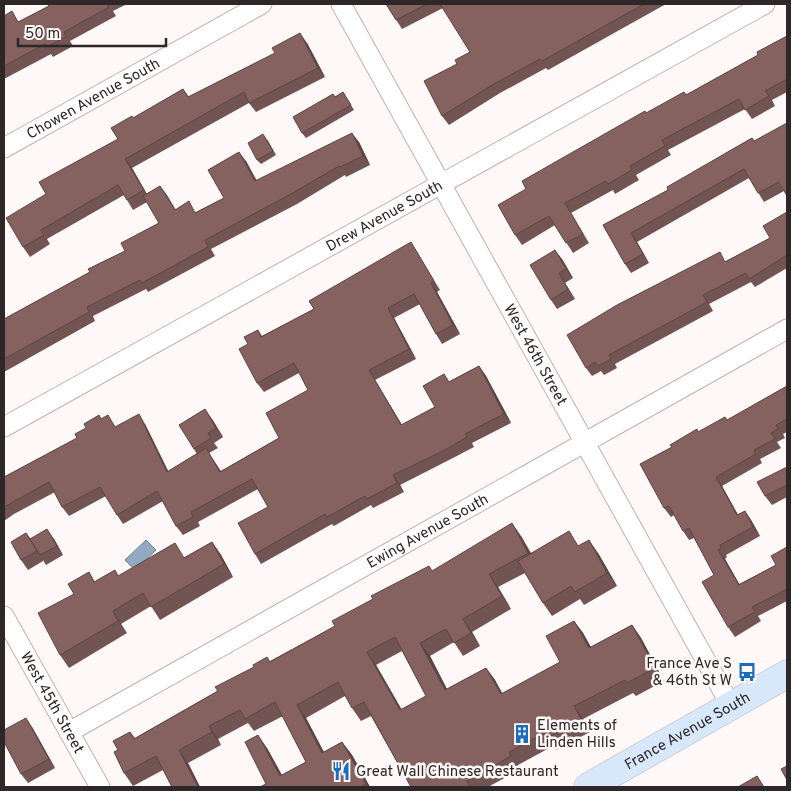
<svg xmlns="http://www.w3.org/2000/svg" width="791" height="791" viewBox="0 0 791 791" font-family="Overpass,sans-serif">
<rect width="100%" height="100%" fill="#fef8f8"/>
<path fill="#92a9c3" stroke="#748294" d="M146,540L156,550L135,570L125,560Z"/>
<g fill="none" stroke-linecap="round" stroke-linejoin="round">
<g stroke="#c1b2b1" stroke-width="21">
<g id="street">
<path id="s1" d="M341,4L731,706"/>
<path id="s2" d="M4,148L262,4"/>
<path id="s3" d="M4,427L765,4"/>
<path id="s4" d="M4,616L100,787"/>
<path id="s5" d="M69,732L787,329"/>
</g>
</g>
<g stroke="#c1b2b1" stroke-width="29">
<g id="secondary">
<path id="s6" d="M588,787L787,674"/>
</g>
</g>
<use href="#street" stroke="#fff" stroke-width="19"/>
<use href="#secondary" stroke="#d7e8fb" stroke-width="28"/>
</g>
<g fill="#725453" fill-rule="evenodd">
<path d="M48,4H127L113,11L116,16L70,41L73,46L53,57L51,54L4,79V16L20,22L49,6Z"/>
<path d="M386,4H666L548,70L546,68L500,93L449,125L442,116L457,64L470,52L443,8L402,29Z"/>
<path d="M787,36V92L772,100L775,106L752,119L745,109L668,150L671,155L636,175L639,180L615,194L613,190L571,213L589,243L573,253L555,225L522,245L515,235L526,189L647,113L686,95L758,55Z"/>
<path d="M307,43L325,77L256,112L249,103L132,168L147,194L160,186L175,209L196,212L224,198L246,161L256,181L359,142L370,165L346,177L345,175L297,204L211,249L215,256L148,292L146,289L93,316L95,321L4,372V318V319L90,272L125,251L159,223L147,202L133,210L124,195L47,239L50,244L30,257L23,247L46,194L118,139L133,118L183,89L189,97Z"/>
<path d="M343,92L354,110L306,138L302,133L335,97Z"/>
<path d="M752,138L784,191L764,202L749,178L637,242L649,263L631,273L625,264L603,225L668,190Z"/>
<path d="M267,139L276,155L261,164L257,160Z"/>
<path d="M787,212V268L755,287L751,282L709,304L713,311L615,364L617,368L604,375L601,371L592,376L586,368L726,261L770,238Z"/>
<path d="M417,252L440,290L437,292L460,334L442,344L436,334L420,304L394,318L416,359L375,380L402,425L435,407L450,381L479,366L486,376L511,423L472,443L474,447L451,459L400,485L404,492L373,508L371,505L334,526L332,524L261,564L255,554L268,507L258,489L198,522L200,526L183,535L176,526L163,501L123,524L117,515L106,496L69,516L62,507L55,492L14,514L4,521V477L77,438L102,419L116,427L145,424L168,471L197,454L194,449L212,419L223,437L214,443L218,448L209,453L221,471L279,438L308,390L299,373L264,392L257,383L248,344L258,330L262,336L314,309Z"/>
<path d="M562,259L573,278L565,283L575,299L557,309L551,300Z"/>
<path d="M787,386V432L783,434L785,438L777,442L781,448L760,459L762,463L722,486L738,515L745,511L751,520L760,536L726,555L727,557L725,559L739,584L776,565L787,547V601L758,616L761,621L735,637L728,627L714,575L694,538L689,540L683,531L674,515L671,517L664,508L672,447L727,420Z"/>
<path d="M787,467V497L772,505L765,496Z"/>
<path d="M26,533L31,539H54L63,555L46,565L43,560V561L28,570L21,560Z"/>
<path d="M521,536L531,553L579,546L598,553L617,586L584,605L580,599L552,616L543,603L525,573L498,587L511,609L472,632L480,646L463,656L454,642L430,656L447,689L486,668L495,680L502,694L560,662L574,621L583,633L591,647L632,625L641,638L664,681L636,696L633,693L583,719L590,732L556,750L553,746L518,765L521,769L488,787H411L371,716L361,721L352,708L345,696L306,718L324,752L342,742L352,755L370,787H260L266,784L267,748L282,775L306,762L283,716L254,731L248,723L218,739L221,745L188,763L200,787H172L163,770L133,786L124,773L130,732L135,738L270,661L335,626L432,571ZM402,651L426,696L402,710L376,665Z"/>
<path d="M212,542L221,555L233,577L160,620L151,606L121,624L127,633L69,668L60,655L74,594L89,572L95,582L119,576L185,557Z"/>
<path d="M32,727L55,768L28,783L21,774Z"/>
</g>
<g fill="#5d4543">
<path d="M300,33L307,43L325,77L318,68Z"/>
<path d="M352,133L359,142L370,165L363,156Z"/>
<path d="M239,152L246,161L262,190L255,181Z"/>
<path d="M125,159L132,168L150,200L144,190Z"/>
<path d="M160,186L167,195L181,219L175,210Z"/>
<path d="M631,233L637,242L649,263L643,254Z"/>
<path d="M555,250L562,259L573,278L566,269Z"/>
<path d="M559,273L565,283L575,299L568,289Z"/>
<path d="M431,283L437,292L460,334L453,325Z"/>
<path d="M703,295L709,304L713,311L707,302Z"/>
<path d="M388,308L394,318L416,359L409,349Z"/>
<path d="M479,366L486,376L511,423L504,414Z"/>
<path d="M369,370L408,435L401,425Z"/>
<path d="M205,409L212,419L223,437L216,428Z"/>
<path d="M139,414L145,424L173,481L167,472Z"/>
<path d="M393,475L400,485L404,492L397,483Z"/>
<path d="M716,477L722,486L743,524L737,515Z"/>
<path d="M745,511L751,520L760,536L753,527Z"/>
<path d="M512,523L521,536L537,566L528,553Z"/>
<path d="M47,529L54,539L63,555L57,546Z"/>
<path d="M589,540L598,553L617,586L607,573Z"/>
<path d="M212,542L221,555L233,577L224,564Z"/>
<path d="M718,550L725,559L745,594L739,585Z"/>
<path d="M489,574L498,587L511,609L502,596Z"/>
<path d="M113,611L121,624L127,633L118,621Z"/>
<path d="M463,619L472,632L480,646L471,633Z"/>
<path d="M574,621L583,633L598,661L589,648Z"/>
<path d="M632,625L641,638L664,681L655,668Z"/>
<path d="M420,643L430,656L454,703L445,690Z"/>
<path d="M367,652L376,665L409,723L400,710Z"/>
<path d="M486,668L495,680L510,707L501,694Z"/>
<path d="M297,705L306,718L331,766L322,753Z"/>
<path d="M574,706L583,719L590,732L581,719Z"/>
<path d="M26,718L32,727L55,768L49,759Z"/>
<path d="M209,726L218,739L221,745L212,732Z"/>
<path d="M258,735L267,748L288,787L280,776Z"/>
<path d="M342,742L352,755L370,787H368L366,784Z"/>
<path d="M179,750L188,763L200,787H198Z"/>
</g>
<g fill="#856260" stroke="#5d4543" fill-rule="evenodd">
<path d="M48,4H108L109,7L64,32L66,37L46,47L45,44L4,66V16L12,11L18,22L49,6Z"/>
<path d="M386,4H427L396,20Z"/>
<path d="M440,4H644L542,61L540,59L494,84L442,116L424,81L457,64L455,60L470,52Z"/>
<path d="M300,33L318,68L249,103L244,92L125,159L144,190L127,200L118,185L41,230L44,235L23,247L6,218L46,194L39,182L118,139L111,128L132,116L133,118L183,89L188,97L275,53L272,48Z"/>
<path d="M787,36V79L765,91L769,96L745,110L739,99L662,140L665,146L630,166L632,170L608,184L606,181L565,203L583,234L566,243L549,216L515,235L498,205L526,189L522,181L645,111L646,113L684,92L686,95L758,55L757,52Z"/>
<path d="M343,92L351,105L302,133L293,117L333,94L335,97Z"/>
<path d="M787,123V196L779,182L758,193L744,169L631,233L643,254L625,264L603,225L668,190L667,187L752,138L754,141Z"/>
<path d="M352,133L363,156L340,167L339,166L291,194L205,240L208,247L142,283L140,280L87,307L89,312L4,359V319L90,272L88,269L125,251L121,243L159,223L143,196L160,186L175,210L189,201L195,213L224,198L208,170L239,152L255,181Z"/>
<path d="M263,134L273,151L257,160L248,143Z"/>
<path d="M787,212V255L749,279L746,273L703,295L707,302L609,355L611,359L598,366L595,362L586,368L567,335L617,305L720,252L725,262L770,238L763,226Z"/>
<path d="M411,242L434,281L431,283L453,325L436,334L414,294L388,308L409,349L369,370L401,425L435,407L423,386L444,374L449,382L479,366L504,414L465,434L467,437L445,450L393,475L397,483L367,499L365,496L327,517L325,514L255,554L238,523L268,507L252,479L191,512L193,517L176,526L157,491L117,515L100,487L62,507L49,482L4,507V477L77,438L75,434L86,428L84,424L99,415L101,419L108,415L115,427L139,414L167,472L206,448L220,472L279,438L266,413L308,390L294,363L257,383L239,349L248,344L244,337L258,330L261,337L314,309L309,301Z"/>
<path d="M555,250L566,269L559,273L568,289L551,300L530,265Z"/>
<path d="M787,386V419L776,425L778,429L771,433L775,439L754,450L756,454L716,477L737,515L745,511L753,527L720,545L721,548L718,550L739,585L776,565L771,556L787,547V589L752,607L755,612L728,627L702,582L714,575L689,528L683,531L669,506L664,508L640,464L672,447L670,445L697,429L698,432L725,417L727,420Z"/>
<path d="M205,409L216,428L208,433L211,438L194,449L179,425Z"/>
<path d="M787,467V485L765,496L757,482Z"/>
<path d="M512,523L528,553L489,574L502,596L463,619L471,633L454,643L446,629L420,643L445,690L486,668L501,694L560,662L546,636L574,621L589,648L632,625L655,668L627,683L625,680L574,706L581,719L547,738L544,733L509,752L511,756L467,781L470,787H411L364,702L352,708L338,682L297,705L322,753L342,742L366,784L360,787H260L266,784L245,742L258,735L280,776L306,762L275,702L245,719L240,710L209,726L212,732L179,750L198,787H172L156,756L124,773L114,752L118,750L113,741L130,732L134,739L218,691L215,687L254,667L253,665L267,657L270,662L335,626L332,621L373,599L371,596L429,566L432,571ZM395,637L426,696L400,710L367,652Z"/>
<path d="M47,529L57,546L40,555L30,539Z"/>
<path d="M569,531L578,546L589,540L607,573L575,592L571,586L543,603L518,561Z"/>
<path d="M26,533L37,551L21,560L11,542Z"/>
<path d="M212,542L224,564L151,607L143,593L113,611L118,621L60,655L38,613L74,594L68,584L89,572L94,582L115,570L118,576L175,543L184,558Z"/>
<path d="M26,718L49,759L21,774L4,742V730Z"/>
<path d="M787,766V780L781,769Z"/>
<path d="M757,776L764,787H738Z"/>
</g>
<defs>
<g id="bus-bare" transform="scale(1.5)"><path d="M-5-6H5V4H4V6H2V4H-2V6H-4V4H-5ZM-3.5-4V0h7V-4ZM-3.5 1.2v1.5H-2V1.2ZM2 1.2v1.5H3.5V1.2Z" fill="#1b6dbb" stroke="#fef8f8" stroke-width="2.5" paint-order="stroke"/></g>
<g id="building-bare" transform="scale(1.5)"><path d="M-4-6H4V6H1V3H-1V6H-4ZM-2.5-4.3h1.7v1.8h-1.7ZM.8-4.3h1.7v1.8H.8ZM-2.5-1h1.7V.8h-1.7ZM.8-1h1.7V.8H.8Z" fill="#1b6dbb" stroke="#fef8f8" stroke-width="2.5" paint-order="stroke"/></g>
<g id="restaurant-bare" transform="scale(1.5)"><path d="M-5-6h1v4h1v-4h1v4h1v-4h1v5L-1.5 .5V6h-2V.5L-5-1ZM5-6V6H3V1.5H1.5Q1.5-4 5-6Z" fill="#1b6dbb" stroke="#fef8f8" stroke-width="2.5" paint-order="stroke"/></g>
</defs>
<g fill-rule="evenodd">
<use href="#bus-bare" x="747" y="672"/>
<use href="#building-bare" x="522" y="734"/>
<use href="#restaurant-bare" x="341" y="771"/>
</g>
<g text-anchor="middle" stroke-width="5" stroke-linejoin="round" paint-order="stroke">
<g font-size="15" fill="#2d2727" stroke="#fef8f8">
<text dy="5" stroke="none"><textPath href="#s2" startOffset="102">Chowen Avenue South</textPath></text>
<text dy="5" stroke="none"><textPath href="#s3" startOffset="435">Drew Avenue South</textPath></text>
<text dy="5" stroke="none"><textPath href="#s1" startOffset="401">West 46th Street</textPath></text>
<text dy="5" stroke="none"><textPath href="#s5" startOffset="411">Ewing Avenue South</textPath></text>
<text dy="5" stroke="none"><textPath href="#s4" startOffset="99">West 45th Street</textPath></text>
<text dy="5" stroke="none"><textPath href="#s6" startOffset="114">France Avenue South</textPath></text>
</g>
<g font-size="15" fill="#2d2727" stroke="#fef8f8" text-anchor="start">
<text x="732" y="668" text-anchor="end">France Ave S<tspan x="732" dy="17">&amp; 46th St W</tspan></text>
<text x="537" y="730">Elements of<tspan x="537" dy="17">Linden Hills</tspan></text>
<text x="356" y="776">Great Wall Chinese Restaurant</text>
</g>
</g>
<rect width="791" height="791" fill="none" stroke="#2d2727" stroke-width="10"/>
<path d="M18 38v8h148v-8" fill="none" stroke="#2d2727" stroke-width="2.5"/>
<text x="25" y="38" font-size="15" fill="#2d2727" stroke="#fef8f8" stroke-width="4" paint-order="stroke">50 m</text>
</svg>
